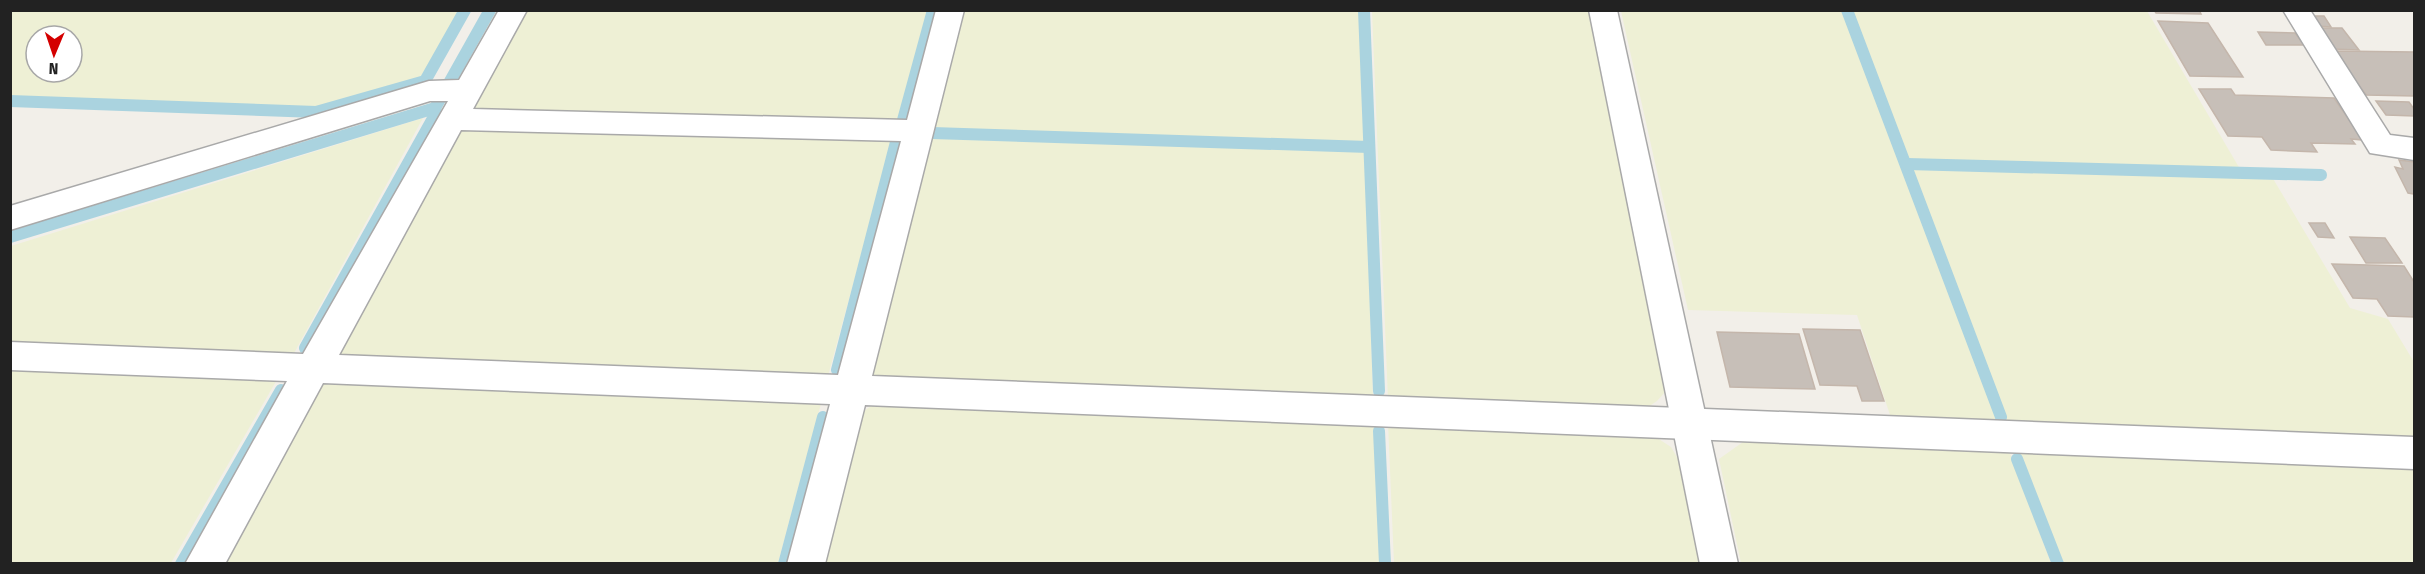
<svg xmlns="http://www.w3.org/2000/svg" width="2425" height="574" viewBox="0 0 2425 574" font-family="'Fira Sans Condensed',sans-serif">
<rect width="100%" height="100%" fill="#f2efe9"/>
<g fill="#eef0d5" fill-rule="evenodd">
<path d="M11,10H460V11L419,80L317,109L11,99ZM36,36H72V72H36Z"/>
<path d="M523,11H928L897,124L472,111Z"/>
<path d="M959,11H1360L1365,144L928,130Z"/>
<path d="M1372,11H1589L1666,391L1657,401L1645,409L1388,399Z"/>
<path d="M1621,11H1843L1998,422L1891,418L1857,315L1688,310Z"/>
<path d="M1851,11H2147L2240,169L1909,162Z"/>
<path d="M423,118L293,355L11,343V246Z"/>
<path d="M461,124L893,138L828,376L335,357Z"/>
<path d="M926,137L1365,149L1373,398L881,379L872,374Z"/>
<path d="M1911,167L2272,177L2350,308L2388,319L2414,362V438L2007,422Z"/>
<path d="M10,369L278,378L171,563L11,564Z"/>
<path d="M330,381L822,400L778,563L214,564L312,391Z"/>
<path d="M874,404L1375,423L1380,563L822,564L857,416Z"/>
<path d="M1388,423L1651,434L1671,447L1678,459L1699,563H1394Z"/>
<path d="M1743,442L2009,451L2051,563H1741L1719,459Z"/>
<path d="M2018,449L2414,467V563H2063Z"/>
</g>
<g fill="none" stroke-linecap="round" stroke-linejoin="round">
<g stroke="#aad3df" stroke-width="12">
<path d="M1364,10L1379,391"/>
<path d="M1847,10L2001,417"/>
<path d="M10,101L316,112L425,81L465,10"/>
<path d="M903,120L933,10"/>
<path d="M932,133L1369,147"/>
<path d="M1907,164L2321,175"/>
<path d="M10,237L435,108L490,10"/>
<path d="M305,348L436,113L435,108"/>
<path d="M837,370L896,142"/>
<path d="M1379,431L1385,564"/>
<path d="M2017,459L2058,564"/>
<path d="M181,564L281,390"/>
<path d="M784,564L823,417"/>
</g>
</g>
<g fill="#c7bfb8" stroke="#c4b6ab" stroke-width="1.5">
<path d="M2154,10H2199L2201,14L2156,13Z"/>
<path d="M2309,16H2324L2331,27L2317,26Z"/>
<path d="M2158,21L2208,23L2243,77L2190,76Z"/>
<path d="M2317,28H2342L2359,50L2333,49Z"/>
<path d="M2258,32L2295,33L2304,45H2266Z"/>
<path d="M2334,51L2414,52V96L2366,95Z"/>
<path d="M2199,89H2231L2235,95L2334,98L2363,140L2351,139L2355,144L2311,143L2317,152L2271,150L2262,137L2228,136Z"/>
<path d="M2376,101L2409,102L2414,109V116L2386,115Z"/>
<path d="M2399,160L2414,162V194L2408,193L2395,167L2403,169Z"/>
<path d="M2309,223H2325L2334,238L2318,237Z"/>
<path d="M2350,237L2385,238L2402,263H2366Z"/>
<path d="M2332,264L2404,266L2414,282V317L2388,316L2377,299L2353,298Z"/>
<path d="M1803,329L1860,330L1884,401H1862L1857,386L1820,385Z"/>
<path d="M1717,332L1799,334L1815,389L1730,387Z"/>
</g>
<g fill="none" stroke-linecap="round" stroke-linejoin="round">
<g stroke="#a9a9a9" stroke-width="3">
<g id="minor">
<path d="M499,10H527L473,109L907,120L936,10H964L872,376L2414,437V469L865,405L825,564H787L830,404L323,383L225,564H185L287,381L10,370V342L303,354L448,101H430L10,230V206L429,81L459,80ZM461,130L901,141L838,375L339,355Z"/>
<path d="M2283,10H2310L2390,135L2414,138V160L2370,153Z"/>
</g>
</g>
<g stroke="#a9a9a9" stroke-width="3">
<path id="tertiary" d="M1589,10H1617L1738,564H1700Z"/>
</g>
<use href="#minor" fill="#fff" fill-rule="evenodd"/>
<use href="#tertiary" fill="#fff" fill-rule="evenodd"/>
</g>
<rect width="2425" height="574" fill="none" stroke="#222222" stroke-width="24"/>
<g transform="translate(54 54) rotate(182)"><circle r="28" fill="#ffffff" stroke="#a7a7a7" stroke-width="1.5"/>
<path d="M0-4.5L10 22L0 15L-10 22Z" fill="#d40000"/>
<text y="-9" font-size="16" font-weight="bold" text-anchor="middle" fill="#222222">N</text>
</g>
</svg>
